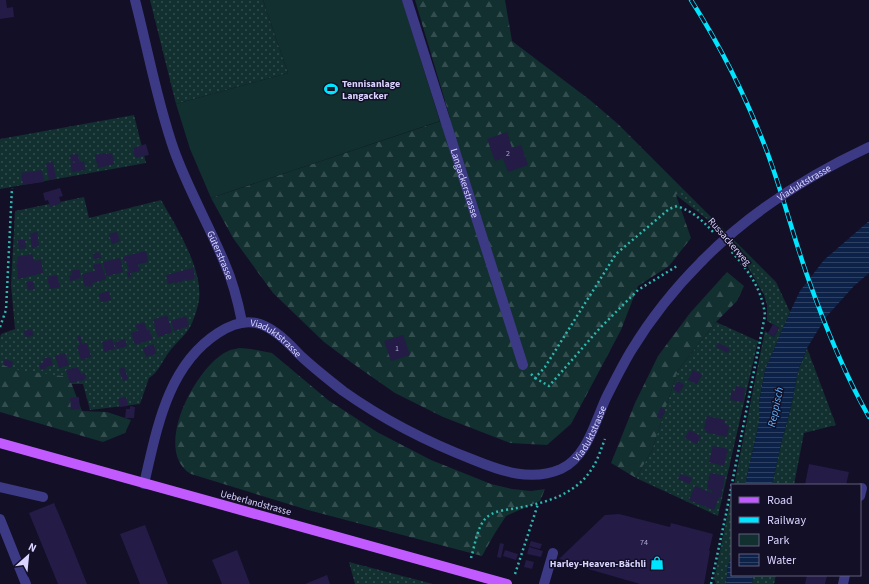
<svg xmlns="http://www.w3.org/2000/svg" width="869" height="584" viewBox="0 0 869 584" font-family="'Source Sans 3',sans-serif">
<defs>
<pattern id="green-dots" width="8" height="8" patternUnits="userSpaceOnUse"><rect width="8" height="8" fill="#12302f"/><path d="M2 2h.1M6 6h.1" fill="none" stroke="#344d4e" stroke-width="1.8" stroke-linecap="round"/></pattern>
<pattern id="forest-firs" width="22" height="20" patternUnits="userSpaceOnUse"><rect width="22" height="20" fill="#12302f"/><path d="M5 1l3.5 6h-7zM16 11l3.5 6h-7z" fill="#344d4e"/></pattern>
<pattern id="water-rules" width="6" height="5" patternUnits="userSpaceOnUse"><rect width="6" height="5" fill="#0c2248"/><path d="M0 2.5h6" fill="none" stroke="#2f4163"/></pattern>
</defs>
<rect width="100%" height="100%" fill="#130f26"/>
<g fill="url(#green-dots)">
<path d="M150,0H263L288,73L176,104Z"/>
<path d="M134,115L146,163L0,189V139Z"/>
<path d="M683,189L776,282L790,312L765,370L759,403V423L745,485H734L762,345L765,331L774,337L779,328L767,321V305L764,295L748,267L708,220L676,195Z"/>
<path d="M84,197L89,218L161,200C176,226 203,269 199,300C198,307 195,316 192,323C187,335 176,342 169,352C162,361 159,372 149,378L140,404L90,410L83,384H68L0,369V338L1,334L15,329L11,285L15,211Z"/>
<path d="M716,322L758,341L718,516L636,478L652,450L678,370Z"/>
<path d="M807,348L836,425L804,433L794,485H772L781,443L790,411L798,371Z"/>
<path d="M732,493V553L728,566L726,584H716L714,579Z"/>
<path d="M349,562L433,584H355Z"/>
<path d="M753,575H776L774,584H752Z"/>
</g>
<g fill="url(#forest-firs)">
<path d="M415,0H505L512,41L590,100L618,124L683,189L676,195L691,238L669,266L638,286L621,330L571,424L547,445L510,443L443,417L395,393L352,363L324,342L273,293L233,238L211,198L450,118Z"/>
<path d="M727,272L744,286L737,301L716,322L678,370L652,450L636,478L611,463L635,403L658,356L690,313Z"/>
<path d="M240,348L251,349L272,353L328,400L377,432L431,460L491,484L512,489L531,491L545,489L540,501L506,516L495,533L482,556L308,510L191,474C151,451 196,365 228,351C232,349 236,349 240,348Z"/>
<path d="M0,362L18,370L69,377L82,411L107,412L131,420L125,433L103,442L0,412Z"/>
</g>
<path fill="#12302f" d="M263,0H402L440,121L211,198L190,149L176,104L288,73Z"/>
<g fill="url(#water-rules)">
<path d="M869,221V273L854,286L826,317L807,348L798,371L790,411L781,443L772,485H745L759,423V403L765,370L790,312L800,291L824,260Z"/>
<path d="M732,553V575H753L752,584H726L728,566Z"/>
</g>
<g fill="#241b47">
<path d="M0,0H6L7,8L13,7L14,17L0,19Z"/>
<path d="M507,132L512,148L521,145L528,165L508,172L503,158L495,161L487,139Z"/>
<path d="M146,144L149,155L135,158L133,148Z"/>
<path d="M106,153V154L112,153L114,164L98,168L95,155Z"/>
<path d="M78,154L79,161L71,162L70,155Z"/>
<path d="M84,161L85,170L72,172L70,163Z"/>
<path d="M53,162L56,178L49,180L46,163Z"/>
<path d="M42,170L44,182L23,185L21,173Z"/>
<path d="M60,188L63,196L59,197L61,203L50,207L48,200L45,201L43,193Z"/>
<path d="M37,232L39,246L32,248L30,234Z"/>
<path d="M117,232L120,241L112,244L109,234Z"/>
<path d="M18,240H25L26,248L19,249Z"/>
<path d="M146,251L148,262L138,264L140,271L130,273L131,277L128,278L127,272H129L126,261H124L123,258L125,256Z"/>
<path d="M99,252L101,258L94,259L93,254Z"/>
<path d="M32,254L34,261L41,260L43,273L18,279L17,273H18L16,264H18L17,257Z"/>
<path d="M120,258L123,272L106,276L103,262Z"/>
<path d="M101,263L106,279L92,283L93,286L89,287L88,284V286L85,287L82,274L95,271L93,265Z"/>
<path d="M193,268L195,277H194V279L186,281V279L175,284V282L168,284L166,275Z"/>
<path d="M79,269L81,278L70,281L69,276L72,275L71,271Z"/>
<path d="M57,275L60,287L50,289L47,277Z"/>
<path d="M33,281L35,289L28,290L26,282Z"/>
<path d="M109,291L111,300L101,302L99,294Z"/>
<path d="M167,315L172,332L158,337L154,325L155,324L153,320Z"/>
<path d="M186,316L189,326L174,331L171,321Z"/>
<path d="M144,322L147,330H149L153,339L135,345L131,333L138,331L135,325Z"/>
<path d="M773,324L779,328L774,337L768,333Z"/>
<path d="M32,329L33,336L25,337L24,331Z"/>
<path d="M80,335L82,344L87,343L91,357L81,360L77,345H80L77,336Z"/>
<path d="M403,335L410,355L391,361L384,341Z"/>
<path d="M112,339L115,349L104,352L102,342Z"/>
<path d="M125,339L127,346L117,349L114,343Z"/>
<path d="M718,343L730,349L728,353L716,347Z"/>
<path d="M154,344L156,354L146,357L143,348Z"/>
<path d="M65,353L69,365L59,368L55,356Z"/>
<path d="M50,357L53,365L46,367L47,368L41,370L39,364L44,362L43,359Z"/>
<path d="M5,359L13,362L11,368L3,365Z"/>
<path d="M78,367L81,374L85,373L86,378H85V380L70,383L66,370Z"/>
<path d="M124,367L128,379L123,381L119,369Z"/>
<path d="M693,370L702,374L697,384L688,380Z"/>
<path d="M678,381L684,385L679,393L673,389Z"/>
<path d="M736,386L745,388L743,402L730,400L732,390L735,391Z"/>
<path d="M79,397L80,409L71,410L70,398Z"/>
<path d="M126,397L128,406L120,407L118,399Z"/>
<path d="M130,406L135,407L134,418H125L126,409H130Z"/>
<path d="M661,407L665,410L661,419L657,417Z"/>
<path d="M707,416L725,420L724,423L729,426L727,437L705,432L706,429H704Z"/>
<path d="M689,430L701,436L697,444L685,438Z"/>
<path d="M713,446L728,449L724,466L709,462Z"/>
<path d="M809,464L849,472L846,485H805Z"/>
<path d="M710,473L725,476L721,497H719L714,510L689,500L695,486L712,493L713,491L707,489L708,487H707Z"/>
<path d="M681,474L692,478L690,484L678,479Z"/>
<path d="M54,503L65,529L87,584H58L29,513Z"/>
<path d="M619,514L670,527L671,523L713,534L709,551H710L704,584H640L588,569V566L559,559L605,515Z"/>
<path d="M145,525L154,548L168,584H140L120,534Z"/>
<path d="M531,541L542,544L540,549L529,546Z"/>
<path d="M500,543L504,544L501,558L497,557Z"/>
<path d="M529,547L543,551L541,557L527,554Z"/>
<path d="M237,550L250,584H222L212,560Z"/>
<path d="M505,550L518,554L516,560L503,556Z"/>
<path d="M526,560L534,562L532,569L524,567Z"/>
<path d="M327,575L330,584H305Z"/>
<path d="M807,575L827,576L825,584H805Z"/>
</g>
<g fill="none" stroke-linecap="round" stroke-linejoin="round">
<g stroke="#2fb8b0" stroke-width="2.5" stroke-dasharray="2 3" stroke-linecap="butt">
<path d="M0,327L6,310L12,188"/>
<path d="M531,374L535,378L545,367L616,254L669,209L677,206C694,212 702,220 714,233"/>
<path d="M535,378L549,386L600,328L638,290L677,266"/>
<path d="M471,558C475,545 477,527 486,518C494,510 507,510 517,508C546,503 577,494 593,467C598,459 601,449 605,439"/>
<path d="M515,574L538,504"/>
<path d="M711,584L726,514L765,315C762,289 748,270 731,251"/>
</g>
<g stroke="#3d3a85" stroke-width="10">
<path id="s1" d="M135,0C148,50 157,102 174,150C188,189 209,225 225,264C233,282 238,302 242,322"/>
<path id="s2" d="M407,0L523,365"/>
<path id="s3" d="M144,484C157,429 167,366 218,333C230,325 245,319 260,324C277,330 290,345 302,357C315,369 329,380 343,391C384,420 427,442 474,460C501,471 531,482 561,469C587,457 595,422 606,398C614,382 622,366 631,351C651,318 675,288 702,261"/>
<path d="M0,487L43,497"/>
<path d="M860,496L862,488"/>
<path d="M0,519L26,584"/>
<path d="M544,584L553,553"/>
<path d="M843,584L845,575"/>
</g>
<path stroke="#c25bff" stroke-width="10" d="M0,443L507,584"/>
<g stroke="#00e5ff" stroke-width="4.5">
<path id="rail" d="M691,0C721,47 746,97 766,149C782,191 793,236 808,278C825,326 844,373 869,417"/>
</g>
<use href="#rail" stroke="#130f26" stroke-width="3" stroke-dasharray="9" stroke-linecap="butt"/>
<path stroke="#3d3a85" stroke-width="10" id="s4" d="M702,261C750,212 807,176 869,147"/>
</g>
<defs>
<g id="stadium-bare" transform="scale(1.08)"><path d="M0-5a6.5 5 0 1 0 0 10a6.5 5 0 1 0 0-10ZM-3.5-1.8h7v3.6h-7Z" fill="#00e5ff" stroke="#130f26" stroke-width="2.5" paint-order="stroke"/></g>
<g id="shop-bare" transform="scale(1.08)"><path d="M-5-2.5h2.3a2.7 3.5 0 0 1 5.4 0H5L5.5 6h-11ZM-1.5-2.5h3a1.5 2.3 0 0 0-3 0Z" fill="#00e5ff" stroke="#130f26" stroke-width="2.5" paint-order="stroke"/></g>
</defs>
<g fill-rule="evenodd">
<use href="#stadium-bare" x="331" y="89"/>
<use href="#shop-bare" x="657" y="563"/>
</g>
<g text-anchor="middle" stroke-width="3" stroke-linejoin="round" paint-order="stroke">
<g font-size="8" fill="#aca6d1">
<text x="508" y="156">2</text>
<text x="397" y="351">1</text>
<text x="644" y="545">74</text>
</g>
<g font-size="10" font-weight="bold" fill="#d9d4ff" stroke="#130f26" text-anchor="start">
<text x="342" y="87">Tennisanlage<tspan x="342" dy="12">Langacker</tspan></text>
<text x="646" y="567" text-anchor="end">Harley-Heaven-Bächli</text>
</g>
<g font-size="10" fill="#d9d4ff" stroke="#130f26">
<text dy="4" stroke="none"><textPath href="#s4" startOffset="129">Viaduktstrasse</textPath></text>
<text dy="4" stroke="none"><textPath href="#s2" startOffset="192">Langackerstrasse</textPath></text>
<text transform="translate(730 241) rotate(49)" y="4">Russackerweg</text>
<text dy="4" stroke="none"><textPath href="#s1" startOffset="270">Güterstrasse</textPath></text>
<text dy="4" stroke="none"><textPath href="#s3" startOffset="238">Viaduktstrasse</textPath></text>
<text dy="4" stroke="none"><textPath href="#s3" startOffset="610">Viaduktstrasse</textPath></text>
<text transform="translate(256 502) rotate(15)" y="4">Ueberlandstrasse</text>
</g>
<g font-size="11" font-style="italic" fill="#62b6ff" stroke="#130f26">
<text transform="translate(775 407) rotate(-78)" y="4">Reppisch</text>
</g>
</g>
<rect x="731" y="484" width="130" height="92" fill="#130f26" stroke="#625e7d"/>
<rect x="739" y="497" width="20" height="6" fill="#c25bff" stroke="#625e7d"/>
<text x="767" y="504" font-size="12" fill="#d9d4ff">Road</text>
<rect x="739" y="517" width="20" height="6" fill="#00e5ff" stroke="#625e7d"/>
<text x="767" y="524" font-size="12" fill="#d9d4ff">Railway</text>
<rect x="739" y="534" width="20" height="12" fill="#12302f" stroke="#625e7d"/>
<text x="767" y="544" font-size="12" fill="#d9d4ff">Park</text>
<rect x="739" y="554" width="20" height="12" fill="url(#water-rules)" stroke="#625e7d"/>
<text x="767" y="564" font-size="12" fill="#d9d4ff">Water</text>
<g transform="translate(28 556) rotate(27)" stroke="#130f26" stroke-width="3" paint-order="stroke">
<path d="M0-3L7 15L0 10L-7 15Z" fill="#d9d4ff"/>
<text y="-6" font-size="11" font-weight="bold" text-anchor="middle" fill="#d9d4ff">N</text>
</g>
</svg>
